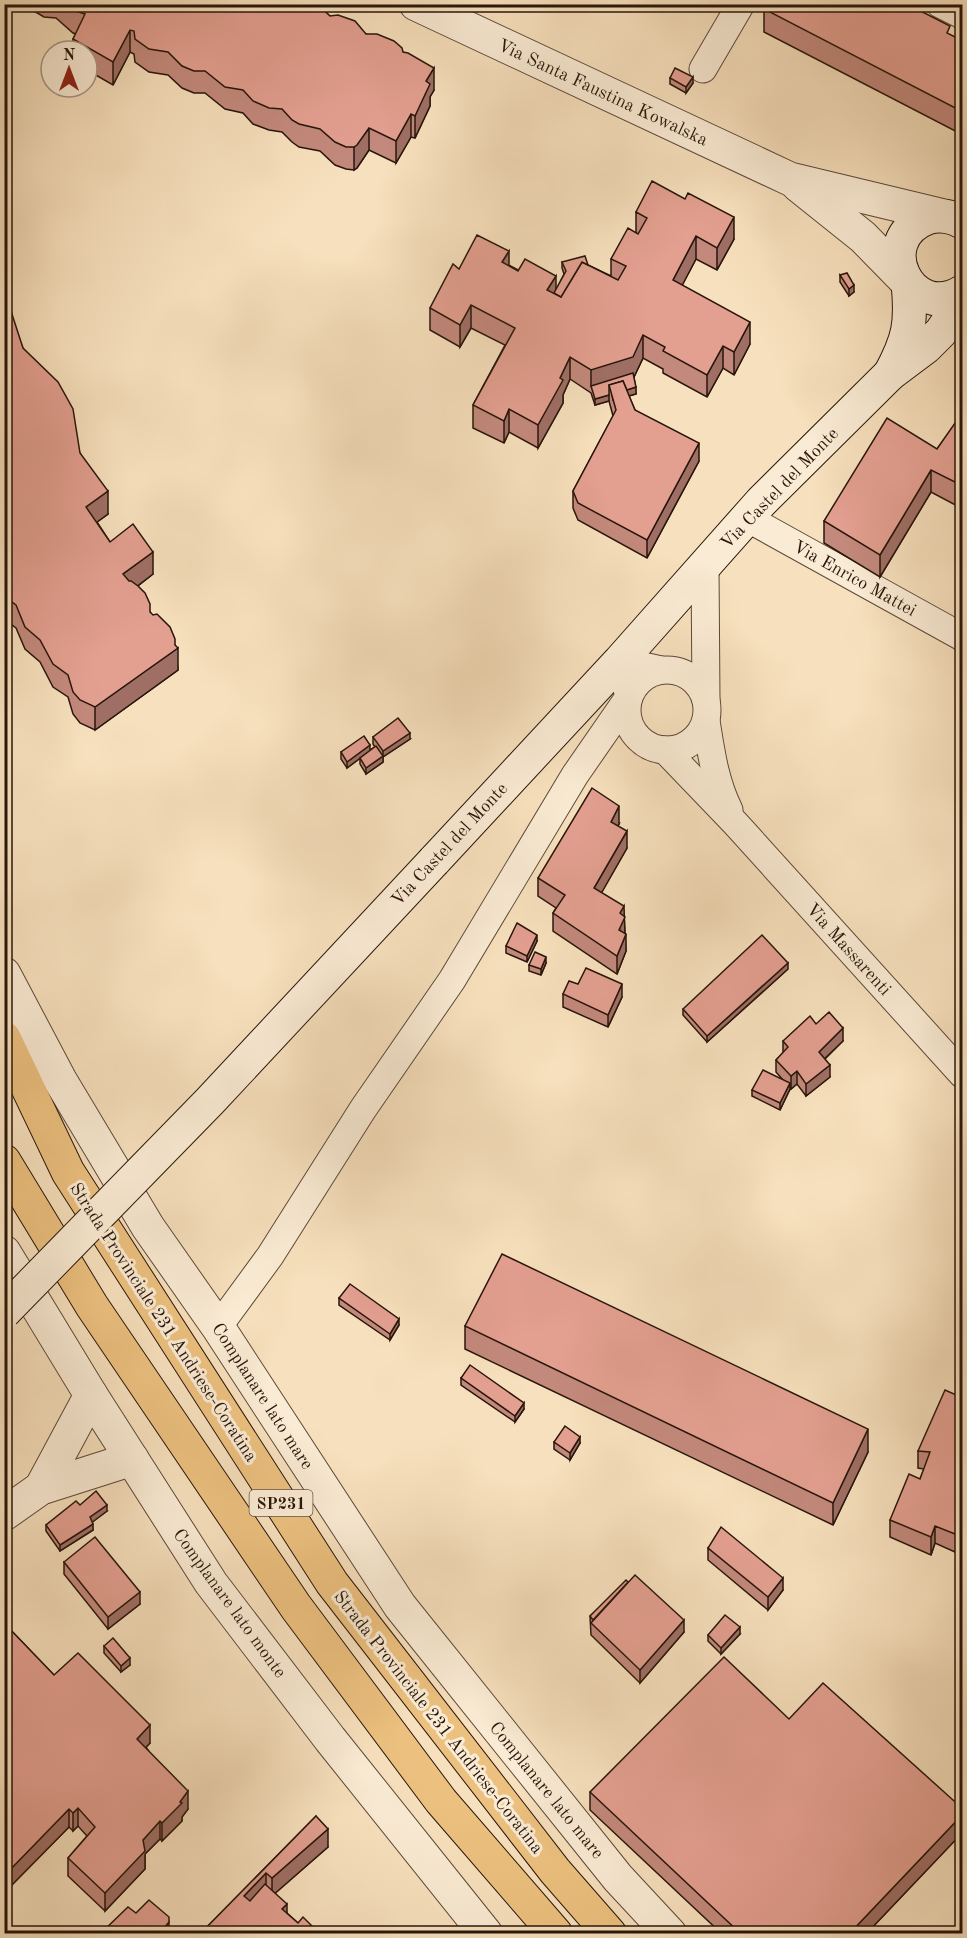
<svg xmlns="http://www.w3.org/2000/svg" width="967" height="1938" viewBox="0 0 967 1938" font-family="'Old Standard TT',serif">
<rect width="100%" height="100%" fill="#f7e0bd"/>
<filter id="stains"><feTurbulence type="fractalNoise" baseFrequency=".00333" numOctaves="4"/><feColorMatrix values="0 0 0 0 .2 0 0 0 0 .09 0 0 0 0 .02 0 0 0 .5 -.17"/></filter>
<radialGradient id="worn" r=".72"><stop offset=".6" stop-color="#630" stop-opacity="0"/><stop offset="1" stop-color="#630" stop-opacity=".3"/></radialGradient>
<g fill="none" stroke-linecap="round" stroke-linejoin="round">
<g stroke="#5c4838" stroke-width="29">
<g id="minor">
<path d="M940,4L962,15"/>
<path d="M703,69L741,4"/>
<path d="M747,518L962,637"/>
<path d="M705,567L706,700"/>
<circle cx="667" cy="710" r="40"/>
<path d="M706,721C711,752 715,782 729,810"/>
<path d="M665,750L736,824L962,1074"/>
<path d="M218,1327L270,1256L363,1109L452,980L575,775L629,697L620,661L661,670"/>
</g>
</g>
<g stroke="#5c4838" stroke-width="35">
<g id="tertiary">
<path d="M416,4L790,179L944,216"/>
<path d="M798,185L863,237L908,283"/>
<path d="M4,974L60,1080L148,1227L218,1327L400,1606L618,1878L670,1934"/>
<path d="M4,1252L91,1395L211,1583L330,1739L486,1934"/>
<path d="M41,1488L91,1395"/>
<path d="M4,1514L41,1488L132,1459"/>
</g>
</g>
<g stroke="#28160b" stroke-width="35">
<g id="secondary">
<path d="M962,222C952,216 938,214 927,218C870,240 910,323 962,292"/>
<path d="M890,374C909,339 912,323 908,283"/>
<path d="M434,861L620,661L761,502L890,374L926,347L941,332L962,301"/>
</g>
</g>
<g stroke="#28160b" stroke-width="35">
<g id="trunk">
<path d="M4,1038L68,1172L332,1583L555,1871L610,1934"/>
<path d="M4,1161L92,1306L296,1607L441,1801L556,1934"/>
</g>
</g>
<use href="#minor" stroke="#faebd4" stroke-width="27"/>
<use href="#tertiary" stroke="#faebd4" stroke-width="33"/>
<use href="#secondary" stroke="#faebd4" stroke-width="33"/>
<use href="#trunk" stroke="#ecc07e" stroke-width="33"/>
<g stroke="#28160b" stroke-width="35" stroke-linecap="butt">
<path id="secondary-bridge" d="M4,1312L210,1101L434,861"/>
</g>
<use href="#secondary-bridge" stroke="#faebd4" stroke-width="33"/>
</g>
<g fill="#c3897c" stroke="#28160b" stroke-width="1.5">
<path d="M25,4H317L330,16L366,34L403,52L434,90L430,97V106L415,138L411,137L396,163L369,150L357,168L354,170L346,169L335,165L320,151L299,147L292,142L282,132L269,130L253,124L243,113L225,109L205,93H194L182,88L168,75L149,72L135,62L134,54L130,52L113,85L87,70V51H73V39L76,34L73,33L56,18L44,17L27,7Z"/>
<path d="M764,9L950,35L963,41V135L764,32Z"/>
<path d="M670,78L693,83L686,93L670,84Z"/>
<path d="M636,212L734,239L717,270L696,259L682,285L750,344L734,375L723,368L707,397L663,373V369L643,358L634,377L636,394L629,396L635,410L699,461L647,558L578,520L573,508V491L613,416L609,401L595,405L591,393L570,379L563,395V403L538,448L509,432L504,443L473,428V405L505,345L471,328L460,347L430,330V308L509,265L556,290L564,274L562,268V262L588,265L611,276V259L636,233Z"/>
<path d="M840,275L854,292L849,296L840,282Z"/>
<path d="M4,307L23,348L80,453L108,514L97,522L110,542L153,574L138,586L150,612L175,645L178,670L95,730L80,723L73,714L68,697L53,687L40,662L25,649L16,628L4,619Z"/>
<path d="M963,413V509L931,492L880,577L824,543V521L937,449Z"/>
<path d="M373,737L410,739L383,757V762L366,774L360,764V758L347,768L341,759V752L370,750L375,747L373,744Z"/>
<path d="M619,824L618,826L627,848L601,893L624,916L626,951L617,974L553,931V913L556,908L538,896V878Z"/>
<path d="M537,941L527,962L506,953V946Z"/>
<path d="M546,963L541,975L529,971V965Z"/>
<path d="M788,969L707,1042L683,1015V1009Z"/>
<path d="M578,984L622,997L608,1027L563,1007V994Z"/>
<path d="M816,1024L843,1041L825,1059L830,1077L806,1096L797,1084L791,1089L790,1087V1089L780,1110L752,1096V1090L783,1080L776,1072V1060L783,1053V1041Z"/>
<path d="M339,1298L399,1325L390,1340L339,1305Z"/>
<path d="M465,1326L868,1452L833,1525L465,1349Z"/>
<path d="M461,1378L524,1409L515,1422L461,1385Z"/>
<path d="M963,1398V1554L955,1552L935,1543L931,1555L890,1537V1520L920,1479L924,1469L918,1468V1451Z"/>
<path d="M554,1442L580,1443L570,1460L554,1449Z"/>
<path d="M80,1505L107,1511L92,1522L93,1530L60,1551L46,1531V1525Z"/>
<path d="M708,1548L783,1590L768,1610L708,1560Z"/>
<path d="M64,1562L140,1604L108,1629L64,1574Z"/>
<path d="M628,1582L684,1632L640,1683L591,1635L590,1616Z"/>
<path d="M4,1623L54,1675L150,1743L146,1747L188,1809L182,1817V1821L162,1841L160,1839L145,1854V1869L105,1911L68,1876V1858L87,1836L78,1826L73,1831L69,1827L4,1893Z"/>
<path d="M740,1634L721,1654L708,1641V1635Z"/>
<path d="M104,1646L130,1665L121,1672L104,1653Z"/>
<path d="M789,1719L963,1809V1832L866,1934H722L590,1810V1792Z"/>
<path d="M316,1816L328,1847L275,1893L287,1913L298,1923L200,1934Z"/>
</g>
<g fill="#9f6f65" stroke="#28160b" stroke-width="1.5">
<path d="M130,30V52L113,85V62Z"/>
<path d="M434,68V90L430,97V106L415,138V116L426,81Z"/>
<path d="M693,77V83L686,93V87Z"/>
<path d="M411,114V137L396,163V141Z"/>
<path d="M369,128V150L357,168L354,170V147Z"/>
<path d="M734,217V239L717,270V248Z"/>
<path d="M696,236V259L673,303V280Z"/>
<path d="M509,251V273L502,262Z"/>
<path d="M556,276V298L547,290Z"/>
<path d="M854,285V292L849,296V289Z"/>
<path d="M471,305V328L460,347V325Z"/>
<path d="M750,322V344L734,375V352Z"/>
<path d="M643,335V358L633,379L591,386V370Z"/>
<path d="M723,346V368L707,397V375Z"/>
<path d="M570,357V379L563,395V403L538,448V425Z"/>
<path d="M636,387V394L613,400L612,394Z"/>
<path d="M609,395V401L595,405V399Z"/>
<path d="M509,409V432L504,443V421Z"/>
<path d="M699,443V461L647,558V540Z"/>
<path d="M931,470V492L880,577V555Z"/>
<path d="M108,491V514L86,530V507Z"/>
<path d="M153,552V574L123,597V574Z"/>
<path d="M178,648V670L95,730V707Z"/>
<path d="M410,733V739L383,757V762L366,774V768L383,756V751Z"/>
<path d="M370,745V751L347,768V762Z"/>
<path d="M619,806V824L611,840V822Z"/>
<path d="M627,831V848L594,906V888Z"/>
<path d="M624,906L625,935L619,948L620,913Z"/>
<path d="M626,934V951L617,974V956Z"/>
<path d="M537,935V941L527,962V956Z"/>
<path d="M546,957V963L541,975V969Z"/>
<path d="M788,963V969L707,1042V1036Z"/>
<path d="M622,984V997L608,1027V1015Z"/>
<path d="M843,1028V1041L819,1064V1052Z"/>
<path d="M830,1065V1077L806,1096V1084Z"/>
<path d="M797,1071V1084L791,1089V1076Z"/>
<path d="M790,1083V1089L780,1110V1103Z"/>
<path d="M399,1319V1325L390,1340V1334Z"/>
<path d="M524,1403V1409L515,1422V1416Z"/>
<path d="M868,1429V1452L833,1525V1503Z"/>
<path d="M580,1437V1443L570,1460V1453Z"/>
<path d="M107,1505V1511L90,1524V1517Z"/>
<path d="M93,1524V1530L60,1551V1545Z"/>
<path d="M935,1526V1543L931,1555V1537Z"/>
<path d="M783,1578V1590L768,1610V1597Z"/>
<path d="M140,1592V1604L108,1629V1617Z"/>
<path d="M684,1620V1632L640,1683V1670Z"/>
<path d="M740,1627V1634L721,1654V1648Z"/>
<path d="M130,1658V1665L121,1672V1666Z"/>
<path d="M150,1725V1743L137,1757V1739Z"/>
<path d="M188,1791V1809L182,1817V1821L162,1841V1823Z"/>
<path d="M78,1808V1826L73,1831V1813Z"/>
<path d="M69,1809V1827L4,1893V1876Z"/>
<path d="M963,1814V1832L866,1934H849Z"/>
<path d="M160,1821V1839L145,1854V1869L105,1911V1893L143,1840Z"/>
<path d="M328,1829V1847L272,1896V1878Z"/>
<path d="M266,1873V1891L244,1914V1896Z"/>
<path d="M287,1904V1922L282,1909Z"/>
<path d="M169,1922V1934H159Z"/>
</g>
<g fill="#e39f90" stroke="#28160b" stroke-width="1.5">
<path d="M66,4H317L330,16L338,15L355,21L366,34H377L394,41L402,48L403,52L408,53L434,68L426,81L430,84L415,116L411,114L396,141L369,128L357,145L354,147H346L335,142L320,129L299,124L292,120L282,109L269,108L253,101L243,90L225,87L205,71H194L182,66L168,52L149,49L135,39L134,31L130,30L113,62L73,39L85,14L73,10Z"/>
<path d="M766,4H907L950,26L947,33L963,41V112L764,9Z"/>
<path d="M675,68L693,77L686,87L670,78Z"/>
<path d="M652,181L685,199L688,193L734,217L717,248L696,236L673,280L750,322L734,352L723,346L707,375L663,351L665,347L643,335L633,357L591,370L570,357L560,378L563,380L538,425L509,409L504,421L473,405L515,328L471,305L460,325L430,308L453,264L459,269L477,235L509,251L502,262L518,271L525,259L556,276L547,290L561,297L582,262L618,280L626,266L611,259L628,228L638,234L647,218L636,212Z"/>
<path d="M585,256L588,265L582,262L561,297L554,293L566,271L562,262Z"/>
<path d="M847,273L854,285L849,289L840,275Z"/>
<path d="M9,305L23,348L58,382L73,409L80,453L108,491L86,507L110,542L133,524L153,552L123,574L129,581H131L138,586L145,593L150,604V612L153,615L157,614L170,627L175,639V645L178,648L95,707L80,700L73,692L68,675L53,664L40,640L25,627L16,605L4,596V307Z"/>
<path d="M633,373L636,387L627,390L623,381L609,385V395L595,399L591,386Z"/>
<path d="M623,381L635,410L699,443L647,540L578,503L573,491L616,410L609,385Z"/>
<path d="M962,413L963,486L931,470L880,555L824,521L887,418L937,449Z"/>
<path d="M398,718L410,733L383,751L373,737Z"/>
<path d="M364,736L370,745L347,762L341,752Z"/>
<path d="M376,746L383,756L366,768L360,758Z"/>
<path d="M592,788L619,806L611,822L627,831L594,888L624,906L620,913L625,917L619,930L626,934L617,956L553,913L565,895L538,878Z"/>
<path d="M517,923L537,935L527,956L506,946Z"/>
<path d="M762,935L788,963L707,1036L683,1009Z"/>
<path d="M535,952L546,957L541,969L529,965Z"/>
<path d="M586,968L622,984L608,1015L563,994L569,981L578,984Z"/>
<path d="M829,1012L843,1028L819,1052L830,1065L806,1084L797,1071L791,1076L776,1060L788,1047L783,1041L810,1016L816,1024Z"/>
<path d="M763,1070L790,1083L780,1103L752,1090Z"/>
<path d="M502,1254L868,1429L833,1503L465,1326Z"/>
<path d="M350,1284L399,1319L390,1334L339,1298Z"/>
<path d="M470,1365L524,1403L515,1416L461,1378Z"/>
<path d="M945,1390L963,1398V1536L955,1534L935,1526L931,1537L890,1520L909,1474L920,1479L930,1452L918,1451Z"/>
<path d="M565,1426L580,1437L570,1453L554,1442Z"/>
<path d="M96,1491L107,1505L90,1517L93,1524L60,1545L46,1525L76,1501L80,1505Z"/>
<path d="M721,1527L783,1578L768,1597L708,1548Z"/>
<path d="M95,1537L140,1592L108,1617L64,1562Z"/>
<path d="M635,1575L684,1620L640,1670L591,1623Z"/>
<path d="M626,1580L628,1582L593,1620L590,1616Z"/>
<path d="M725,1615L740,1627L721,1648L708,1635Z"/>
<path d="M4,1623L54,1675L78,1653L150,1725L137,1739L188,1791L180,1802L182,1803L162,1823L160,1821L143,1840L145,1851L105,1893L68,1858L95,1827L78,1808L73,1813L69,1809L4,1876Z"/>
<path d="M113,1638L130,1658L121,1666L104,1646Z"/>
<path d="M724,1657L789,1719L823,1683L963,1809V1814L849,1934H741L590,1792Z"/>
<path d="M316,1816L328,1829L272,1878L266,1873L244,1896L250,1901L265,1884L287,1904L282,1909L298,1923L303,1917L320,1934H200Z"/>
<path d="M149,1900L169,1917V1922L159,1934H100L128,1907L136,1913Z"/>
</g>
<g text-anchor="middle" stroke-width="6" stroke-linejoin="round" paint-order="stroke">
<rect fill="#faebd4" stroke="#675647" stroke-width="1.5" x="249.5" y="1490" width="63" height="26" rx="4.5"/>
<g font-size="16" font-weight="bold" fill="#28160b">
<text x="281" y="1509">SP231</text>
</g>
<g font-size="18" fill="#28160b" stroke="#faebd4">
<text transform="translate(603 92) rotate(25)" y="6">Via Santa Faustina Kowalska</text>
<text transform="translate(779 488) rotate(-46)" y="6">Via Castel del Monte</text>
<text transform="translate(855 578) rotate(29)" y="6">Via Enrico Mattei</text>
<text transform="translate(449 844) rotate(-47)" y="6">Via Castel del Monte</text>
<text transform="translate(849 949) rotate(48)" y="6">Via Massarenti</text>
<text transform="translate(164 1322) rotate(57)" y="6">Strada Provinciale 231 Andriese-Coratina</text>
<text transform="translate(263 1396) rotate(57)" y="6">Complanare lato mare</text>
<text transform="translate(230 1603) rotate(54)" y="6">Complanare lato monte</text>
<text transform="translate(439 1722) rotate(52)" y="6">Strada Provinciale 231 Andriese-Coratina</text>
<text transform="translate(547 1790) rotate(51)" y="6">Complanare lato mare</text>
</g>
</g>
<rect width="967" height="1938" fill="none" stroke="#f7e0bd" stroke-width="24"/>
<rect x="6" y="6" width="955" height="1926" fill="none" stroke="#28160b" stroke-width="3"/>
<rect x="12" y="12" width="943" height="1914" fill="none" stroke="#28160b" stroke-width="1.5"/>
<g transform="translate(69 69)"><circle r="28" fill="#faebd4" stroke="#a69684" stroke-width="1.5"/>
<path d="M0-4.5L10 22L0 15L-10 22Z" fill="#8f2418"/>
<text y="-9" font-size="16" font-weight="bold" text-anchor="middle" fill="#28160b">N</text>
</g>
<rect width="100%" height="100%" filter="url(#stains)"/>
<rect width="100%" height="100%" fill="url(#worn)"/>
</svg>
